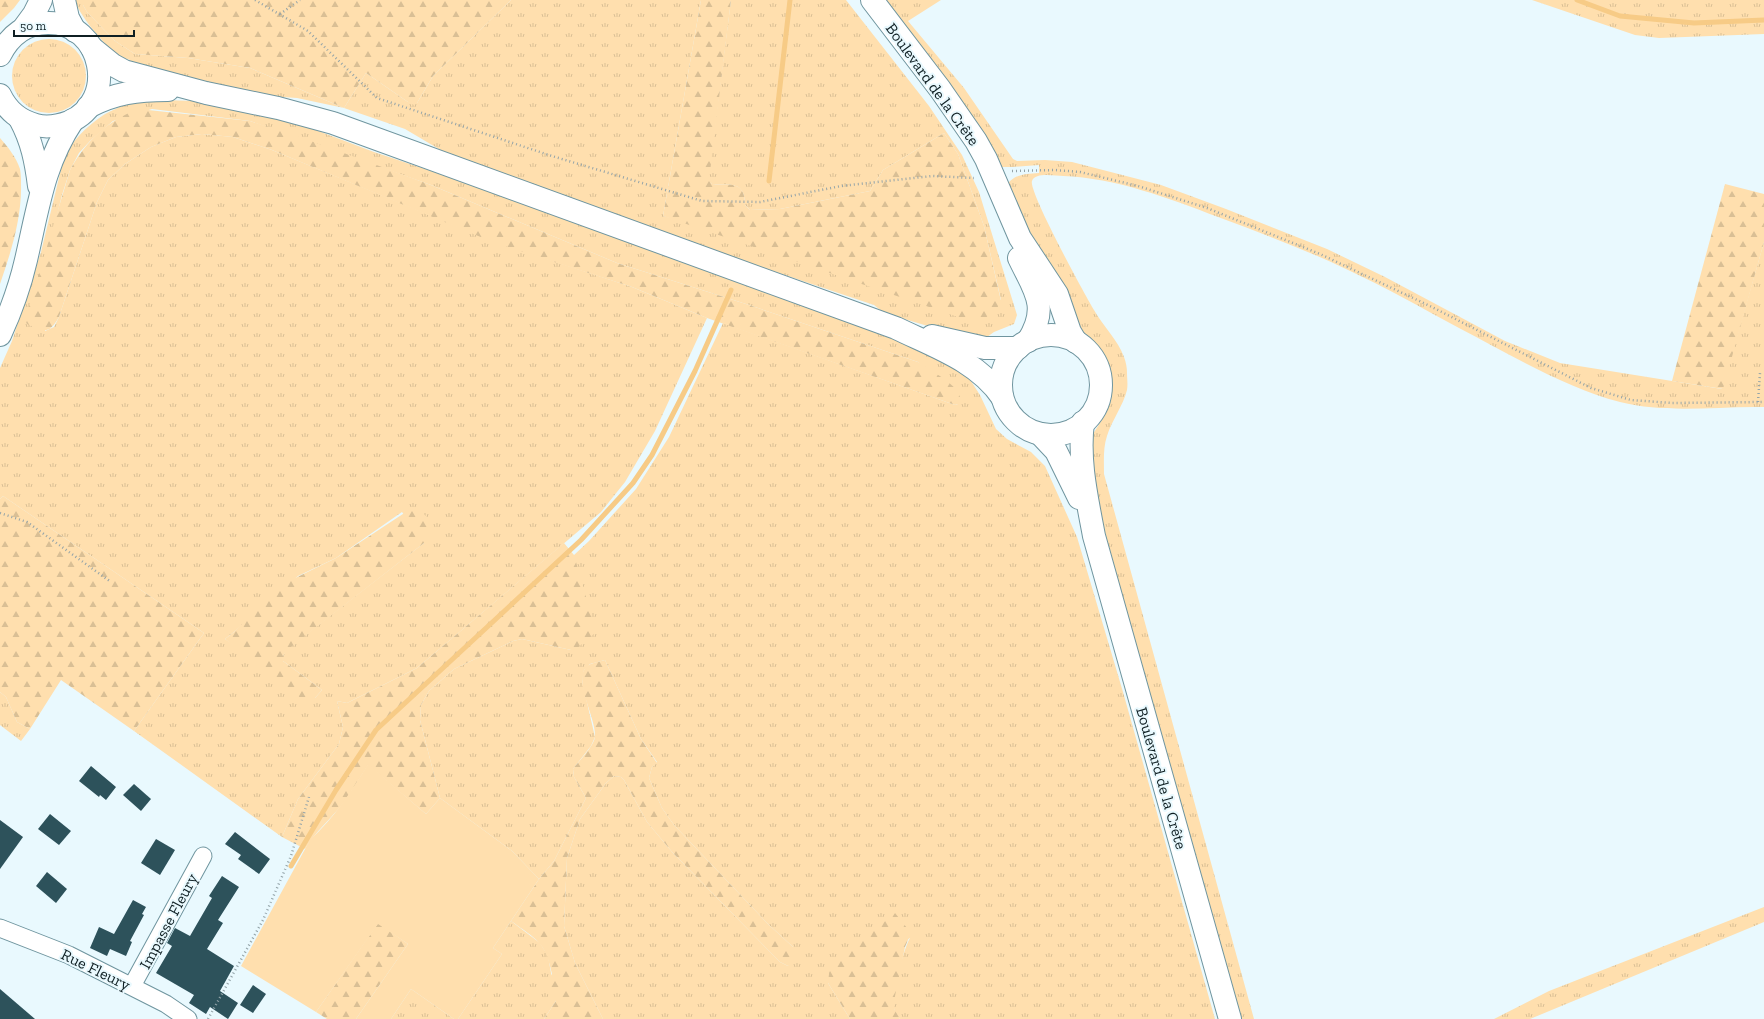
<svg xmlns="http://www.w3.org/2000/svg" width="1764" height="1019" viewBox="0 0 1764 1019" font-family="'Zilla Slab',serif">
<defs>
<pattern id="grass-tufts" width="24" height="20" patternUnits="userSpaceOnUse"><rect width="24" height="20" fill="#ffdfae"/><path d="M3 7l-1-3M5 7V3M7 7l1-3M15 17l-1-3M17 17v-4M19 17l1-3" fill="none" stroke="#d9bf95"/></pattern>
<pattern id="forest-firs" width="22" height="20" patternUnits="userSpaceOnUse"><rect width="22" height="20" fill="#ffdfae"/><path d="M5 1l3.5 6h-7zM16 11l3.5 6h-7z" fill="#d9bf95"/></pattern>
</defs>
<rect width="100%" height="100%" fill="#e9f9fe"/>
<g fill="url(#grass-tufts)" fill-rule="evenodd">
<path d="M75,0H83V5L87,12L115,41L135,54L188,58L250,68L344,108L366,73L408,102L417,103L433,76L511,0H701L663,216L1001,300L984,226L958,154L944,133L883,170L870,191L780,209L750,210L745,205C745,181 731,185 712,184L708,180L731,0H846L929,106L962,155L979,192L1017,315L1014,324L994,332L987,337L958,335L884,313L874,305L767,269L449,155L405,129L344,108L297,98L268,96L231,89L129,64L130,60C123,58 118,56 113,52C102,41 78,14 75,0Z"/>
<path d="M877,0H941L908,21L964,88L1013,159L1017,161L1045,160L1072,162L1161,185L1226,209L1327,249L1385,277L1505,341L1560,363L1722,389L1764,242V407C1716,406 1668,414 1620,402C1566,388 1509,354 1459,328C1422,308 1385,287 1346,269C1304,249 1261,233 1218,217C1168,198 1116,178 1063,176C1055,176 1035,172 1032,181C1028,191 1085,295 1094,310C1103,326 1118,340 1124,357C1126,362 1127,368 1127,373C1127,378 1128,384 1127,390C1123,406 1112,420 1107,436C1103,448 1104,461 1104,474L1254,1019H1239L1114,567L1094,490L1091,437L1105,415L1111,400L1112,381L1108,364L1102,352L1079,328L1032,250L1005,188C1013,174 1024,174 1039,173V165L1013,167H998Z"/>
<path d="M1532,0H1764V34L1659,38L1635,35Z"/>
<circle cx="49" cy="76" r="37"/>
<path d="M127,99L196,101L300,124L374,152L464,182L928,350L969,378L980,395L996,429L1007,439L1031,452L1045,466L1077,537L1123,692L1215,1019H900C898,1016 894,1012 894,1008C892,994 903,950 910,938L828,983L850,1019H603L575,963L564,926L567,858L580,819L606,783L614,776L621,777L624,780L647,822L673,853L780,962L788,966L793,947L768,924L674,825L662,808L649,778L652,767L657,762L641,739L605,660L590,664L584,670L582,681L595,737L591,746L573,769L574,777L586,798L554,861L539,879L512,851L440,798L420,720L421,705L429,691L454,669L513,641L522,639L571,650L574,555L589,541L636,489L669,437L723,323L955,405L958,404L918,362L746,304L617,263L431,185L250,121L152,109L113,121L90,141L79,153L70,170L62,195L55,223L45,331L54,327L59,317L97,202L108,180L125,164L151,147L176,137L202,134L233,137L272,150L495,242L632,287L707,318L655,431L625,482L601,512L417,668L347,703L337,701L343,727L339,744L298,799L282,837L134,731L204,633L3,496L0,499V368L12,341L41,252L64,157C73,140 86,127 102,116C110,110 122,109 127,99ZM402,512L424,543L286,650L283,656V661L322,690L315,698L225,639L234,632L298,576L336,558Z"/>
<path d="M0,692L6,697L17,722L30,729L21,741L0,725Z"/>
<path d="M1764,907V922L1530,1019H1494L1549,991Z"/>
<path d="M511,921L540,943L548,956L556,1001L544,1019H458L502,954L493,948Z"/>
<path d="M411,989L454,1019H391Z"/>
</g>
<g fill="url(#forest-firs)">
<path d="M0,0H20L14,8L0,22Z"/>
<path d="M83,0H511L433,76L417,103L414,105L408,102L366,73L344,108L250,68L188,58L135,54L115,41L87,12L83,5Z"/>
<path d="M701,0H731L709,180L712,184C732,185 745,181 745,205L750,210L780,209L870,191L883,170L944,133L958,154L984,226L1001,301C996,313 983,322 970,321L663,216Z"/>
<path d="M139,109L250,121L311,141L431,185L617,263L746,304L918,362L946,380L957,390L960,397L958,404L955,405L707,318L632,287L495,243L272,150L233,137L202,134L176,137L151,147L125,164L108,180L97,202L59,317C48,336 44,331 27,324L25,320L70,170C86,141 108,120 139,109Z"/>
<path d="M0,138C8,147 16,157 20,169C21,174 21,180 21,184C22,218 11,252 0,284Z"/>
<path d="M1725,184L1764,194V242L1723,389L1672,381Z"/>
<path d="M3,496L204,633L134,731L61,680L30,729L17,722L6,697L0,692V499Z"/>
<path d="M412,508C421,511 437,521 431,533C430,536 426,540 424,543L287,650L283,656V661L322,690L315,698L307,701L302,699L225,639L234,632L283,584L336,558Z"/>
<path d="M564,543L574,555L596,632L576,649L571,650L522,639L513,641L454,669L429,691L421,705L420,720L440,798L426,814L368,765C360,777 353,790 344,802C332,818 314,833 305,849L282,837L298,799L339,744L343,727L337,701L347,703L417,668Z"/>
<path d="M605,660L641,739L657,763L652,767L649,778L662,808L674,825L768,924L793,947L796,957L788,966L780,962L673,853L647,822L624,780L621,777L614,776L606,783L580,819L567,858L564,926L575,963L603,1019H544L556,1001L542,989L552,974C545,941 537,940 511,921L539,879L554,861L586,798L574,777L573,769C578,762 595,745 595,736C596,719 576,686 584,670C587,663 598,662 605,660Z"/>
<path d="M895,913L911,933L905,947L895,996L894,1009L900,1019H850L828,983L830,965Z"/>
<path d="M378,923L408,944L356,1019H327L316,1012Z"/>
</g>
<path fill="#ffdfae" d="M368,764L426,814L440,798L512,851L539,879L493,948L502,954L458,1019H454L411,989L391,1019H356L408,944L378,924L316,1012L241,966L310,840C334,818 351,792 368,764Z"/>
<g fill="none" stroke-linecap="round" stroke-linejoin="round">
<g stroke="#f7cb86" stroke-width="5">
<path d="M1577,0L1620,16L1694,23L1764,20"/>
<path d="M769,181L790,0"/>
<path d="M291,866L336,790L376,730L581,540L633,483L652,455L695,371L731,290"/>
</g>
</g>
<g fill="#2d525b">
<path d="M91,766L116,787L106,800L100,795L99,797L79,781Z"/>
<path d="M134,784L151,799L141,811L123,795Z"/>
<path d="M50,814L71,831L59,845L38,829Z"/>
<path d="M0,820L23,837L0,869Z"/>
<path d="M235,832L270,859L259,874L238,859L241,855L225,844Z"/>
<path d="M156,839L175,850L160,875L141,863Z"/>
<path d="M47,872L67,889L56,903L36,886Z"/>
<path d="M222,876L239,887L218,920L223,923L207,949L234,966L220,991L238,1003L228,1019L210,1007L206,1014L189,1003L194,995L156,973L172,946L167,943L175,928L190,936L212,898L209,896Z"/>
<path d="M133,900L146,907L142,914L144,915L130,941L132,942L126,956L110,949L107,956L90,948L99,927L114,934Z"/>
<path d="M253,985L266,994L253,1013L240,1005Z"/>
<path d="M0,989L35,1019H0Z"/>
</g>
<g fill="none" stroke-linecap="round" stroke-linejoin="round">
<g stroke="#6f959f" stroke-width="19">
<g id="street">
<path d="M0,928L69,955L166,1004L188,1019"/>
<path d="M132,986L203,856"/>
</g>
</g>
<g stroke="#6f959f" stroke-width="24">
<g id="secondary">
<path d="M64,0L68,18L75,31"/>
<path d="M872,0L940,89L976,141L986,159L1020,238L1057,294L1070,332L1076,342"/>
<path d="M23,29L34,14L41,0"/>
<path d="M92,48L113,65L124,71L206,93L278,108L333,123L896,328C933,346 978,361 1002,397"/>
<path d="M0,55C10,35 26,23 48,23C103,22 119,101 69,122C58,126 47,128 36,125C20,121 7,110 0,95"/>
<path d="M88,107C115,93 137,90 168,90"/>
<path d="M20,119C32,141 36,162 39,186"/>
<path d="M1019,258C1034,290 1050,306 1028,341"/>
<path d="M0,335C11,311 20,286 26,260C38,209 43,165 73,120"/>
<circle cx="1051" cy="385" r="50"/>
<path d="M932,336L985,348H1018"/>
<path d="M1083,422C1078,461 1087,498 1094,536L1230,1019"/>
<path d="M1040,434L1056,451L1079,498"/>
</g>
</g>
<g stroke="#94a4a9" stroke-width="2.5" stroke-dasharray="1 3" stroke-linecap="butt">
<path d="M255,0L308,31L377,98L552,156L702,201L760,202L841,186L932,176L974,178"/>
<path d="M280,14L300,0"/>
<path d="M1012,171L1055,170L1080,172L1138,186L1207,208L1320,254L1432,307L1591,388L1631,400L1672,403L1764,402"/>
<path d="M1758,402L1760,373"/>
<path d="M0,513L27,522L111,582"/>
<path d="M208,1019L263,920L291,856L309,797"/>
</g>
<use href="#street" stroke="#fff" stroke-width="17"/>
<use href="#secondary" stroke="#fff" stroke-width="22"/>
</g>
<g text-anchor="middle" stroke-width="4" stroke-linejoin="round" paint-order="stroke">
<g font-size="16" fill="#0f1f23" stroke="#e9f9fe">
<text transform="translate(933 84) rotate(54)" y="6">Boulevard de la Crête</text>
<text transform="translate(1162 778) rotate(74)" y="6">Boulevard de la Crête</text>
<text transform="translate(168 921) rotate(-62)" y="6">Impasse Fleury</text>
<text transform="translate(96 969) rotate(26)" y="6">Rue Fleury</text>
</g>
</g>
<path d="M14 30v6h120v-6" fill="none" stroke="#0f1f23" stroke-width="2"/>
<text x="20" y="30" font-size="12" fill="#0f1f23" stroke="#e9f9fe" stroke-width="3" paint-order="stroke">50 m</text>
</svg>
